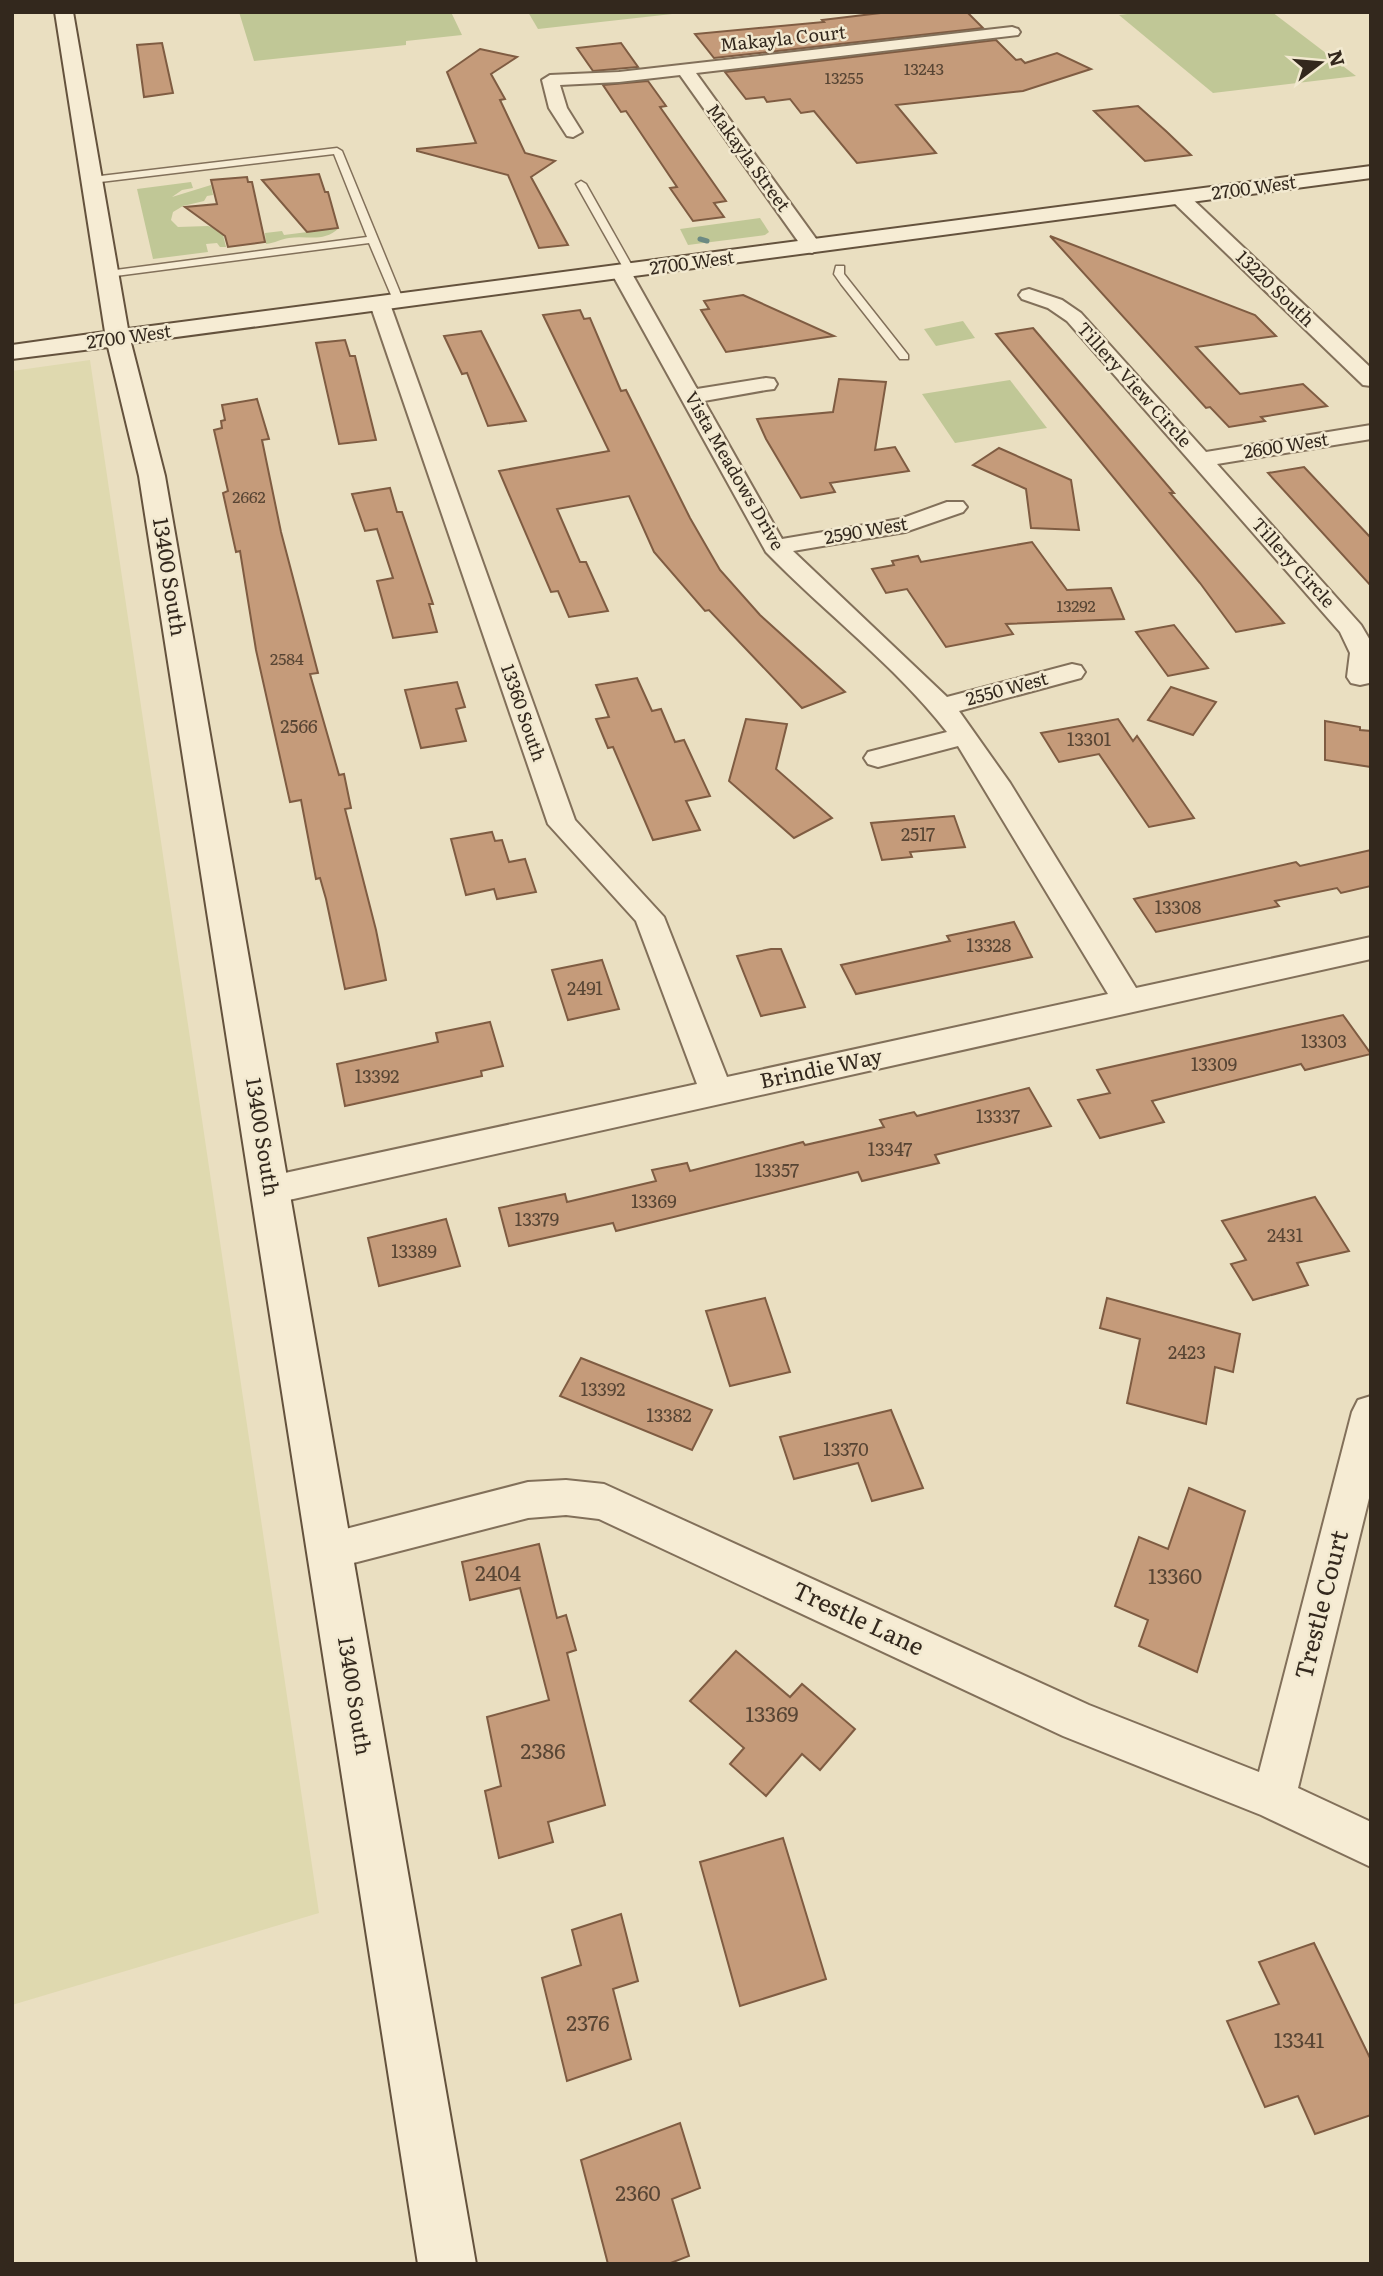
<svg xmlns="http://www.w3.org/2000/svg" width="1383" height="2276" viewBox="0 0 1383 2276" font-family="Literata,serif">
<rect width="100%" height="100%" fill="#eadfc1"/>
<path fill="#dfd9af" d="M90,360L319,1913L12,2005V371Z"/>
<g fill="#c0c796">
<path d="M239,12H451L462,35L406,41V45L254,61Z"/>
<path d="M528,12H690L538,29Z"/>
<path d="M1144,12H1272L1356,76L1213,93L1119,15Z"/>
<path d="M191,182L193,188L182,190L172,197L211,185L213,195L207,196L204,201L183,206L173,212L171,220L178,227L208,226L222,231L226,247H220L217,243L206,244L208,252L153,259L137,189Z"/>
<path d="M760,218L769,232L765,235L688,245L680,229Z"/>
<path d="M339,228C323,243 308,235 289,238C281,239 275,243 266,244L265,233L282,231L284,235Z"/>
<path d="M963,321L975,338L936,346L924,329Z"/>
<path d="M1010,380L1047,428L955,443L922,394Z"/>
</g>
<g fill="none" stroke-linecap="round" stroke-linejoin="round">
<path stroke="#6c8a83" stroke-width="5" d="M700,239L707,241"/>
</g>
<g fill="#c59b7a" stroke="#7f5c42" stroke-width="2">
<path d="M889,12H967L983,28L714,58L695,34L824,22L822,20Z"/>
<path d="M996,40L1016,60L1021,59L1025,63L1057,53L1091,69L1023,91L896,105L936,153L857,163L814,111L801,113L790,99L767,102L764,97L746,99L725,72Z"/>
<path d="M162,43L173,93L144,97L137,45Z"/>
<path d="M621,43L638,67L593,71L577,48Z"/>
<path d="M480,49L517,57L491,74L505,99L500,100L525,153L555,161L531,177L568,245L539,248L508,175L417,151V149L476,143L447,72Z"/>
<path d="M648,81L666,106L660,107L726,201L714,203L724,217L693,221L670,188L677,187L626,111L621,112L603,85Z"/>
<path d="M1138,106L1167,132L1191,155L1145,161L1094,111Z"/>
<path d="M319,174L325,192H328L338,228L307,232L262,180Z"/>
<path d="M247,177L248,182H252L265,242L228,247L225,236L185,207L217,204L211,180Z"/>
<path d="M1050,236L1255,315L1276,336L1196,347L1240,394L1303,384L1327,406L1261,417L1265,421L1229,427L1210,407L1206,408Z"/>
<path d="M743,295L834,336L726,352L701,310L709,309L704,301Z"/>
<path d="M580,310L584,319L590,318L621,391L626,390L690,518L720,570L760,615L845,692L802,708L709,610L705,611L654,552L629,496L557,509L580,562H586L608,611L569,617L558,591L551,592L499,471L609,451L543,315Z"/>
<path d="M1033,328L1174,493H1170L1284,623L1236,632L1200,583L996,334Z"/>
<path d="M481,331L526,421L488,426L467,373L462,374L444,336Z"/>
<path d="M345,340L350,356H355L376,440L339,444L316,343Z"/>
<path d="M839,379L886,382L875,450L895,447L909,471L830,483L835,492L801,498L766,439L757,419L833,412Z"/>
<path d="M257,399L269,439L262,440L281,532L318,673L310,674L339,775L344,774L351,808L345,809L376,930L386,980L345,989L326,899L320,878L316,879L301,800L290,802L256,650L240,551L236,552L223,493L228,491L214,430L222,428L221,421L225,420L222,405Z"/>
<path d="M999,448L1071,480L1079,530L1031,528L1026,489L973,465Z"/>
<path d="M1304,467L1371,538V586L1268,473Z"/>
<path d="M390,488L397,512H402L433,604H429L437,632L393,638L377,581L393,578L377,529L365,531L352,494Z"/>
<path d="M1032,542L1067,590L1111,588L1124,619L1006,624L1013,634L946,647L907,589L886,593L872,569L894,565L892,561L918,556L921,562Z"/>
<path d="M1174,625L1208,668L1168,676L1136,632Z"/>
<path d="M637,678L652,711L661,709L675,742L684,740L710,796L686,801L700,830L653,840L613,747L608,748L596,719L609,717L596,685Z"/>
<path d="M457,682L465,707L456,709L466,741L421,748L405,690Z"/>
<path d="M1171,687L1216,702L1193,735L1148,720Z"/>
<path d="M746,719L787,724L776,769L832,818L794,838L729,781Z"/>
<path d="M1118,719L1133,741L1137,736L1194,818L1149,827L1099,754L1059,762L1041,733Z"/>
<path d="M1325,721L1360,727V730L1371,731V767L1325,760Z"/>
<path d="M954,816L965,847L910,852L912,857L882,860L871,823Z"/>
<path d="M492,832L495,841L502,840L509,862L525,859L536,892L497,899L494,889L466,895L451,839Z"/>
<path d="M1371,850V886L1341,893L1337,888L1275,901L1279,906L1156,932L1134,899L1296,862L1300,866Z"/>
<path d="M1014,922L1032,957L856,994L841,965L950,941L947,936Z"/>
<path d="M771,949H781L805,1007L761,1016L737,956Z"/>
<path d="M602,960L619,1009L568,1020L552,970Z"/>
<path d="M1343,1015L1371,1054L1305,1070L1301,1064L1152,1101L1164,1122L1100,1138L1078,1100L1110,1093L1097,1070Z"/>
<path d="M490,1022L503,1066L481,1071L482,1076L345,1106L337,1064L438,1042L436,1033Z"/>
<path d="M1029,1088L1051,1126L935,1155L939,1163L862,1181L858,1172L616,1231L613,1223L509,1246L499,1208L565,1194L567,1202L656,1181L652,1170L687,1163L690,1171L803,1142L805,1145L884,1127L880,1120L914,1112L917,1116Z"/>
<path d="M1315,1197L1349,1251L1297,1263L1308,1285L1253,1300L1231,1264L1246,1260L1222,1221Z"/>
<path d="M446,1219L460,1266L379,1286L368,1238Z"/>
<path d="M765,1298L790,1372L730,1386L706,1311Z"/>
<path d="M1107,1298L1240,1334L1233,1372L1215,1367L1206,1424L1127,1403L1140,1339L1100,1328Z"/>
<path d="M581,1358L712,1410L692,1450L560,1396Z"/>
<path d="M891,1410L923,1488L872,1501L858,1463L794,1479L780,1437Z"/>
<path d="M1189,1488L1245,1511L1197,1672L1139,1646L1148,1620L1115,1606L1139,1537L1168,1549Z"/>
<path d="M539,1544L557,1618L566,1615L576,1650L567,1653L605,1805L548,1822L553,1842L499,1858L485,1791L501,1786L487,1717L549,1700L520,1588L470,1600L462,1562Z"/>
<path d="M736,1651L790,1697L802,1684L855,1729L820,1770L802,1754L766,1796L730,1764L744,1748L690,1701Z"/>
<path d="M783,1838L826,1979L740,2006L700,1862Z"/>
<path d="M621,1914L638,1981L613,1989L631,2059L567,2081L542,1978L581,1965L572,1930Z"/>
<path d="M1314,1943L1371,2060V2115L1315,2134L1298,2096L1265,2107L1227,2021L1279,2004L1259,1962Z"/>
<path d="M680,2123L700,2188L672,2199L689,2256L668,2264H608L581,2160Z"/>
</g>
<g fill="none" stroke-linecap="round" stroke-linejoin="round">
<g stroke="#82705a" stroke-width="3">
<g id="lane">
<path d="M337,148L342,151L404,302L403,304L394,302L369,243L108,277L103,274L108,271L367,237L334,154L92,183L87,180L92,177Z"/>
<path d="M581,181L586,184L635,271L634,273L625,271L576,184Z"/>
<path d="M836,266H844V274L908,355V359H900L841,284L834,274Z"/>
</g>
</g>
<g stroke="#82705a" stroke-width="4">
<g id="street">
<path d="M1012,27L1018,29L1020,32L1018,35L696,73L822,247L812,253L805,251L680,75L619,82L560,85L567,108L582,132L573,137L567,136L549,108L542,80L550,75L619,72Z"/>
<path d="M1180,192L1187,194L1371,368V386L1363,385L1173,202L1171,198L1173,194Z"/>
<path d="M621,266L628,268L631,272L697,389L766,378L774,379L777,384L774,389L766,390L704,401L782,539L900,519L947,502H963L967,507L963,512L905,532L793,551L947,697L1072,664L1081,666L1085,672L1081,678L959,711L1010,783L1136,988L1371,937V959L271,1204L259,1200L254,1190L259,1180L271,1176L697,1084L636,921L548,824L370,304L373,300H387L390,304L575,820L664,917L727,1077L1108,994L958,746L878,767L868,764L864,758L868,752L947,732C895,665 825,613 766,552L611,272L614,268Z"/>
<path d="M1029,289L1062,300L1081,313L1206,452L1371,425V439L1217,464L1361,625L1371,642L1369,683L1360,685L1351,683L1347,677L1350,653L1340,632L1067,321L1048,308L1022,299L1019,295L1022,291Z"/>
<path d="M1371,1396V1490L1298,1788L1371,1822V1867L1261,1815L1063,1736L599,1519L566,1515L528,1518L330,1569L316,1564L310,1551L316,1538L330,1533L528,1482L566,1480L604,1484L1089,1705L1259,1772L1352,1412L1358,1400Z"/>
</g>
</g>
<g stroke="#64523d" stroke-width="4">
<path id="secondary" d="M55,12H73L128,329L1371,166V178L131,343L165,476L476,2264H418L139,476L108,347L12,359V345L105,332Z"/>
</g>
<use href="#lane" fill="#f6ecd4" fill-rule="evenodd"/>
<use href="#street" fill="#f6ecd4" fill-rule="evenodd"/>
<use href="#secondary" fill="#f6ecd4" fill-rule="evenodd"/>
</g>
<g text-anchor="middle" stroke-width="5" stroke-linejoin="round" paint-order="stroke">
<g font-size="16" fill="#584534">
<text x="924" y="75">13243</text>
<text x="844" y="84">13255</text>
<text x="249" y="503">2662</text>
<text x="1076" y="612">13292</text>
<text x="287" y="665">2584</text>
</g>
<g font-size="18" fill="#33281d" stroke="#f2e9d0">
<text transform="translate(783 39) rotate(-6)" y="6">Makayla Court</text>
<text transform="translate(748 158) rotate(54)" y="6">Makayla Street</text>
<text transform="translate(1254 188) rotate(-8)" y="6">2700 West</text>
<text transform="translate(692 263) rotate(-8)" y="6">2700 West</text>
<text transform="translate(1275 289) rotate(44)" y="6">13220 South</text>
<text transform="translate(129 337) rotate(-8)" y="6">2700 West</text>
<text transform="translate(1134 385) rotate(48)" y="6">Tillery View Circle</text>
<text transform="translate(1286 446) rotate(-9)" y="6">2600 West</text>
<text transform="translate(734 471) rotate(60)" y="6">Vista Meadows Drive</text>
<text transform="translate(866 531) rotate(-10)" y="6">2590 West</text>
<text transform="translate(1293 563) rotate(48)" y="6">Tillery Circle</text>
<text transform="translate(1007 689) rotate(-15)" y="6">2550 West</text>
<text transform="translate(523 713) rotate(71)" y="6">13360 South</text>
</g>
<g font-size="18" fill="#584534">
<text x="299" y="733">2566</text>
<text x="1089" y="746">13301</text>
<text x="918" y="841">2517</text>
<text x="1178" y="914">13308</text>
<text x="989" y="952">13328</text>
<text x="585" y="995">2491</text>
<text x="1324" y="1048">13303</text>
<text x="1214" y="1071">13309</text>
<text x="377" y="1083">13392</text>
<text x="998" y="1123">13337</text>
<text x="890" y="1156">13347</text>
<text x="777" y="1177">13357</text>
<text x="654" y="1208">13369</text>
<text x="537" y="1226">13379</text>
<text x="1285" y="1242">2431</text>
<text x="414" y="1258">13389</text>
<text x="1187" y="1359">2423</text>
<text x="603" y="1396">13392</text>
<text x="669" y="1422">13382</text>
<text x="846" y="1456">13370</text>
</g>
<g font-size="21" fill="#33281d" stroke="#f2e9d0">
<text transform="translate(169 577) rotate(81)" y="7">13400 South</text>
<text transform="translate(821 1069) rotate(-12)" y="7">Brindie Way</text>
<text transform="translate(262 1137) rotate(81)" y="7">13400 South</text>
<text transform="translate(354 1696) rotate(81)" y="7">13400 South</text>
</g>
<g font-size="21" fill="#584534">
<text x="498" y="1581">2404</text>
<text x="1175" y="1584">13360</text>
<text x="772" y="1722">13369</text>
<text x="543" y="1759">2386</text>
<text x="588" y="2031">2376</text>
<text x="1299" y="2048">13341</text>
<text x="638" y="2201">2360</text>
</g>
<g font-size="24" fill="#33281d" stroke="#f2e9d0">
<text transform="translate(1322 1605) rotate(-76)" y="8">Trestle Court</text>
<text transform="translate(858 1619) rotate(25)" y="8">Trestle Lane</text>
</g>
</g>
<rect width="1383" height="2276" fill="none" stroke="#33281d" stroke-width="28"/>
<g transform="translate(1320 63) rotate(74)" stroke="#f2e9d0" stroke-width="5" paint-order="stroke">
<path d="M0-5L12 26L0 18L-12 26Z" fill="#33281d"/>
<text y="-10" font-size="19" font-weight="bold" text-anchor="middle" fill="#33281d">N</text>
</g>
</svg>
